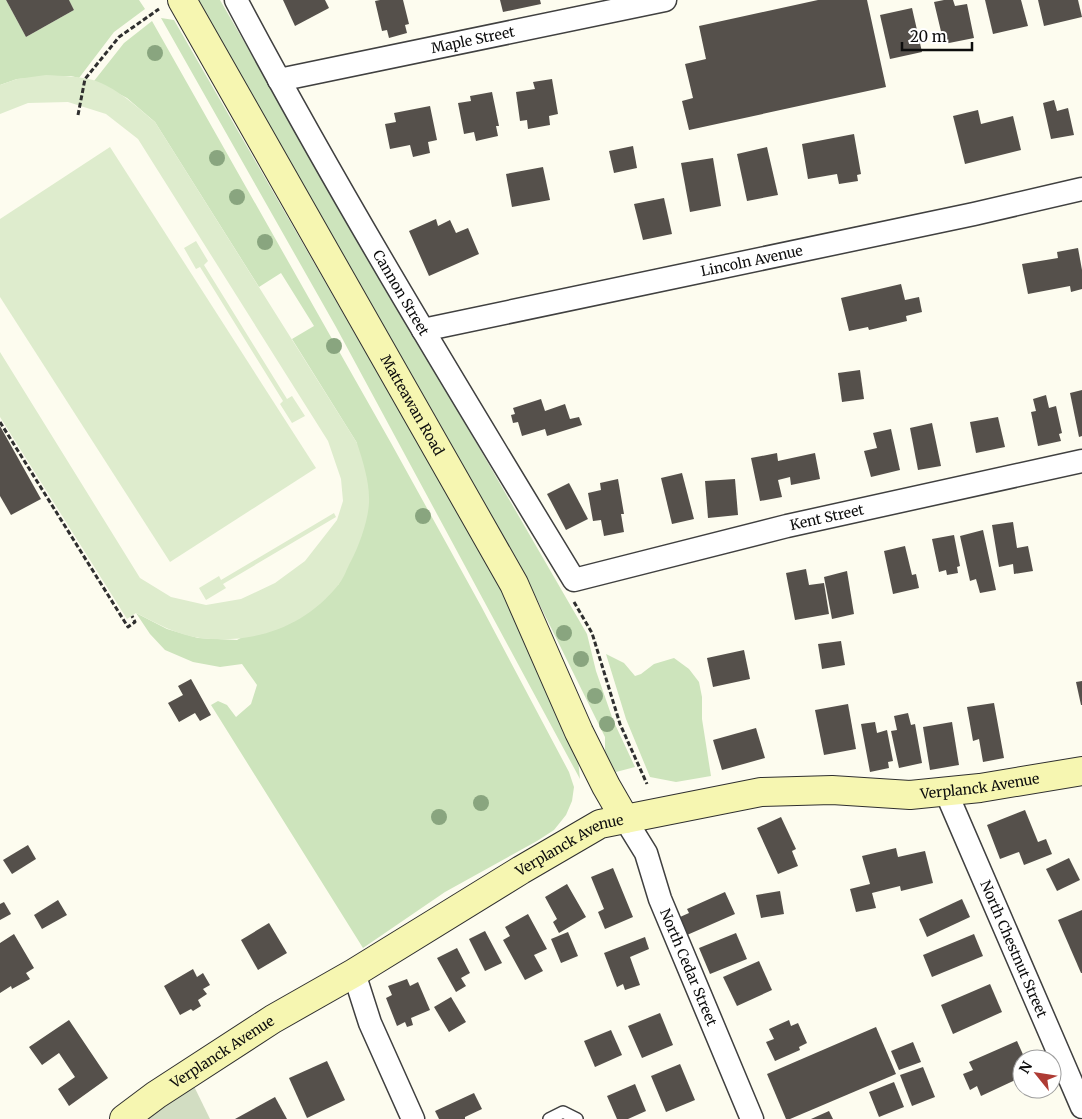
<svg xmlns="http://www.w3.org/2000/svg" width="1082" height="1119" viewBox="0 0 1082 1119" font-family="Merriweather,serif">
<rect width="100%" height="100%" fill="#fdfcef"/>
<g fill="#cde4bc">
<path d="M0,0H6L26,37L74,10L69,0H139L145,9L114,32L79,78L71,76L17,79L0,85Z"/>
<path d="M193,0H220L587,634L596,671L613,720L635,767L616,772L605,754V737L522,569Z"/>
<path d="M161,18L174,20L502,589L578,759L580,779L336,327Z"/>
<path d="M152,21L391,443L481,606L569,772L574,787L572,801L566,815L554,830L537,841L445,892L363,948L211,705L218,701L227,705L236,717L251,704L257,685L242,664L220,667L193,662L165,650L150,634L136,613L167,629L198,638L237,640L339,584L357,443L292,339L314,326L281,273L259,287L155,122L127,98L94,81L124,43Z"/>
<path d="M606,654L624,663L635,676L641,674L654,664L674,658L689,669L699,682L702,697V719L711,776L676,782L650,777L626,719Z"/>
</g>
<path fill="#d2ddc2" d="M188,1074L210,1119H125Z"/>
<g fill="#deeccd">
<path d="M46,75C62,76 78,76 93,80C116,87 137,107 155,122L357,443C363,462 370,483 369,503C368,521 359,546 351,561C347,568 344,578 339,584C304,628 254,644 200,638C177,635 156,623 136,613L127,619L0,417V352L140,578L171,597L206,605L241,599L275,583L305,561L337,520L343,501L341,479L328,441L138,139L106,114L68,102L28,103L0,114V85L17,79Z"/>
<path d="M110,147L316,468L170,562L0,297V219Z"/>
<path d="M196,241L208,261L204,265L287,399L292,396L305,416L292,423L280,404L283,401L200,267L196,269L184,248Z"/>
<path d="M334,513L336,517L223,584L226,588L206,600L199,588L219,576L221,580Z"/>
</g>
<g fill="#55504b">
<path d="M6,0H69L74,10L26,37Z"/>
<path d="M283,0H325L329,8L295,26Z"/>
<path d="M380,0H403L409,24L405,25L407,33L389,38L387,30L382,31L375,1Z"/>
<path d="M500,0H540L541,4L503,12Z"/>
<path d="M818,0H867L886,87L689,130L682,101L693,98L685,64L706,59L699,26Z"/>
<path d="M944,0H953L955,6L967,4L974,38L944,44L934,2Z"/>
<path d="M985,0H1021L1028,26L993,34Z"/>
<path d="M1038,0H1078L1082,17L1044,26Z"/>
<path d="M912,8L922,52L890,59L880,15Z"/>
<path d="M552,79L558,114L549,116L550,125L528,129L527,120L520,121L516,92L535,89L533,82Z"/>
<path d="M492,92L499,126H496L498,136L476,141L474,132L464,134L458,103L471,101L470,96Z"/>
<path d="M1054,100L1057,111L1068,108L1074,135L1051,139L1043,103Z"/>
<path d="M430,106L437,140L428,142L430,153L413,157L410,145L390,149L385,124L396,122L394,113Z"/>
<path d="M978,110L981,124L1013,116L1021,150L965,164L953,116Z"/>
<path d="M854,134L861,174L857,175L858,181L839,184L837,174L808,179L802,144Z"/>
<path d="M633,146L637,168L614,173L609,151Z"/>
<path d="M767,147L778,195L747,201L737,154Z"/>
<path d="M713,158L721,206L690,212L681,163Z"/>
<path d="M543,167L550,200L512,207L506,174Z"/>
<path d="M664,198L672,234L643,240L634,204Z"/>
<path d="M436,219L438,226L450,220L456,233L468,228L479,254L429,276L409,231Z"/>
<path d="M1078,248L1082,270V289L1071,292L1070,286L1028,294L1022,264L1058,258L1057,252Z"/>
<path d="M901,284L905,300L919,297L922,312L906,316L907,321L869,330L868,327L849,331L841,298Z"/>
<path d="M860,370L864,399L842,402L838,373Z"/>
<path d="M1082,390V436L1079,437L1070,393Z"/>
<path d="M1046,395L1049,408L1056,406L1062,433L1059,434L1061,441L1038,446L1031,412L1036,411L1033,399Z"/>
<path d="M541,399L545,411L565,404L570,419L579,417L582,425L547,436L545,429L522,436L518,422L513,423L511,415L515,414L513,408Z"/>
<path d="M998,417L1005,447L976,453L970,422Z"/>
<path d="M932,423L941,466L918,470L910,428Z"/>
<path d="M0,426L41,499L11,515L0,496Z"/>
<path d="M891,429L900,470L871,477L864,451L877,448L873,433Z"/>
<path d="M777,453L778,461L815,453L820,479L791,485L790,477L778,480L782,497L760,501L751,458Z"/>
<path d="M682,473L694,519L672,524L661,478Z"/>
<path d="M618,479L624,514H621L624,532L604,536L601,520L593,521L588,493L601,490L600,483Z"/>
<path d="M735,479L738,515L708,518L705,481Z"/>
<path d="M569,483L588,519L566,530L547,494Z"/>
<path d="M1013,522L1017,548L1028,546L1033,571L1014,574L1013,564L999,567L992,525Z"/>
<path d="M983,530L996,590L980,593L976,579L970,581L960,536Z"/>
<path d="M954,535L960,566L957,567L958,573L947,575L946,570L939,572L932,539Z"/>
<path d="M905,546L912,575L916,574L919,588L893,594L884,551Z"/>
<path d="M806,569L809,585L824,583L829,614L795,620L786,573Z"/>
<path d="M847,571L854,614L832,619L824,577Z"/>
<path d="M841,641L845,665L822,669L818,644Z"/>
<path d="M744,650L750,679L713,687L707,658Z"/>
<path d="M191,679L211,715L200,721L195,713L179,722L168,703L183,695L178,686Z"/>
<path d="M1082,681V705H1081L1076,682Z"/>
<path d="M994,703L1004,758L983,762L979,739L973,741L967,707Z"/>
<path d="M848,704L856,749L824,755L815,710Z"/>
<path d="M908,713L911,725L915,724L922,763L899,768L891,731L897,730L894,716Z"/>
<path d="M875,722L877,733L887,730L893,761L888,762L889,768L870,772L861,724Z"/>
<path d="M952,722L959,765L930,770L923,727Z"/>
<path d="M756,728L765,758L722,770L713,740Z"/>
<path d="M1025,810L1038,842L1046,839L1052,854L1024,865L1019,852L1000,859L987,825Z"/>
<path d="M781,817L796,849L792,851L798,866L778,874L757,828Z"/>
<path d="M28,845L36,859L12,874L3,860Z"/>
<path d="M896,848L898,857L925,851L933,883L901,891L900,886L872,893L876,908L856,912L850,889L870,884L862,856Z"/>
<path d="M1069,858L1080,880L1057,891L1046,869Z"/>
<path d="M613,868L633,917L605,929L598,912L604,909L591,877Z"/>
<path d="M567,884L586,917L559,933L553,922L557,919L545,897Z"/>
<path d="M780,891L784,914L761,918L756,895Z"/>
<path d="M725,892L735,914L687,935L680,917L689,913L687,909Z"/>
<path d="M962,899L970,917L927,937L919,919Z"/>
<path d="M58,900L67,915L42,929L34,915Z"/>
<path d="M4,902L11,914L0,920V904Z"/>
<path d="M1082,910V973H1081L1058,920Z"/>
<path d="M528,914L547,949L534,955L543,971L525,980L503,940L510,936L505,927Z"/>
<path d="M269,923L287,953L258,970L241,940Z"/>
<path d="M485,931L502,963L485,971L469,939Z"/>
<path d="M568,932L578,956L561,963L551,939Z"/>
<path d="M736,933L747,959L710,974L699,948Z"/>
<path d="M14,934L34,968L26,973L30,979L12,989L11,986L0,993V943Z"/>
<path d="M974,934L983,956L932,977L923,955Z"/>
<path d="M645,937L649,949L630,957L640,985L625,990L623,984L617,987L604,953Z"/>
<path d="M457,948L470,973L461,978L466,986L456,992L437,958Z"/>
<path d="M759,961L772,990L737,1006L723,977Z"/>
<path d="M193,969L197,977L203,973L210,985L203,989L207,994L198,1000L201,1006L193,1011L191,1009L180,1015L164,986Z"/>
<path d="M407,979L410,986L418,982L430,1010L411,1018L413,1025L407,1027L405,1022L397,1026L386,998L392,995L388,986Z"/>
<path d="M990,984L1002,1012L953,1034L941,1005Z"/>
<path d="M451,997L466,1022L449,1032L434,1007Z"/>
<path d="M660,1013L673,1045L642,1058L628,1026Z"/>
<path d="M69,1020L108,1078L69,1106L58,1089L75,1077L59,1053L42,1065L29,1047Z"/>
<path d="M789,1020L791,1026L798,1023L807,1043L799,1047L800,1050L775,1061L766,1042L774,1039L769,1029Z"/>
<path d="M876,1027L896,1074L790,1119H786L767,1074Z"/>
<path d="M611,1030L622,1055L595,1067L584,1041Z"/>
<path d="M1017,1041L1025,1059H1022V1077L981,1096L977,1086L970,1090L963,1074L973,1070L969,1062Z"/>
<path d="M913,1042L921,1062L899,1070L891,1051Z"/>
<path d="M327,1061L345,1100L307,1118L289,1078Z"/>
<path d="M680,1064L695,1100L666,1112L651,1076Z"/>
<path d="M923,1067L935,1097L912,1106L900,1075Z"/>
<path d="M894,1082L904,1107L879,1117L869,1092Z"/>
<path d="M635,1084L646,1111L628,1119H617L607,1096Z"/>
<path d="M474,1093L482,1109L465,1117V1119H439L435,1111Z"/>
<path d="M275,1097L287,1119H235Z"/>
<path d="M829,1111L833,1119H811Z"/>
</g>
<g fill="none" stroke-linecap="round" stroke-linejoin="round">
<g stroke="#404040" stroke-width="14">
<path id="lane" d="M549,1119L563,1112L577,1119"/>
</g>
<g stroke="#404040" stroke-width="25">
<g id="street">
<path id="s1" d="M236,0C341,198 458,389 574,580L787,526L1082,461"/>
<path id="s2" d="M279,80L665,0"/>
<path id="s3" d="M423,330L974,214L1082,189"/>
<path id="s4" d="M946,792L1082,1107"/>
<path id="s5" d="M625,819L646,853L660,899L752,1119"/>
<path d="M354,973L370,1023L413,1119"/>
</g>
</g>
<g stroke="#2f2f2f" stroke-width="30">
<g id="secondary">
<path id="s6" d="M182,0L514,584L579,732L606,786L625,819"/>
<path id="s7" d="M124,1119L156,1095L273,1019L354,973L521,870L600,824L761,792L832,790L910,795L980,788L1082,771"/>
</g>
</g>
<g stroke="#2f2f2f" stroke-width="3" stroke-dasharray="5 2.5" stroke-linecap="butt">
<path d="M78,115L85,79L119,37L159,9"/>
<path d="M0,422L128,627L135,622L132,616"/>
<path d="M574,602L592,633L620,724L647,784"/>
</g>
<use href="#lane" stroke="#fff" stroke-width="11"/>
<use href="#street" stroke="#fff" stroke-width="22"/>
<use href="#secondary" stroke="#f6f6b1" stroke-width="28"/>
</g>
<g fill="#89a57f">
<circle cx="155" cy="53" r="8"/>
<circle cx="217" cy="158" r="8"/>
<circle cx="237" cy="197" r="8"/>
<circle cx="265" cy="242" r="8"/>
<circle cx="334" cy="346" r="8"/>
<circle cx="423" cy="516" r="8"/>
<circle cx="564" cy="633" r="8"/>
<circle cx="581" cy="659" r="8"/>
<circle cx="595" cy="696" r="8"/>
<circle cx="607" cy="724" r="8"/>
<circle cx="481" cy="803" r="8"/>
<circle cx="439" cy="817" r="8"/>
</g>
<g text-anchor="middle" stroke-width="5" stroke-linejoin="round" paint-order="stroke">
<g font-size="14" fill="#0d0d0d" stroke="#fff">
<text dy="5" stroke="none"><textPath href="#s2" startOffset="198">Maple Street</textPath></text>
<text dy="5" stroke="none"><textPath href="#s3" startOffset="336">Lincoln Avenue</textPath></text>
<text dy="5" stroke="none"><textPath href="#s1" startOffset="336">Cannon Street</textPath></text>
<text dy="5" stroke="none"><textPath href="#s6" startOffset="466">Matteawan Road</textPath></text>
<text dy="5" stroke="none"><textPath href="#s1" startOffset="932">Kent Street</textPath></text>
<text dy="5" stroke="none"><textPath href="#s7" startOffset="944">Verplanck Avenue</textPath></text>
<text dy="5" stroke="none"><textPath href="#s7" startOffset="524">Verplanck Avenue</textPath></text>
<text dy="5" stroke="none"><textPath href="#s4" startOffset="171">North Chestnut Street</textPath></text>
<text dy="5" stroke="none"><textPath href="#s5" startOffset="162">North Cedar Street</textPath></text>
<text dy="5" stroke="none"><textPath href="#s7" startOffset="119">Verplanck Avenue</textPath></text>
</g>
</g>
<g transform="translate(1037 1074) rotate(300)"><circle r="24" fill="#ffffff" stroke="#9e9e9e"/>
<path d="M0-4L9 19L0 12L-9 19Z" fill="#ae3b34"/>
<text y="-8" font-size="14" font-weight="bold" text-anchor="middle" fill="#0d0d0d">N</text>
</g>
<path d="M902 42v8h70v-8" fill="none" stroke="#0d0d0d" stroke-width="2.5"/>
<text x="910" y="42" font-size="15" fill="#0d0d0d" stroke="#ffffff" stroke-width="4" paint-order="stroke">20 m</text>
</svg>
